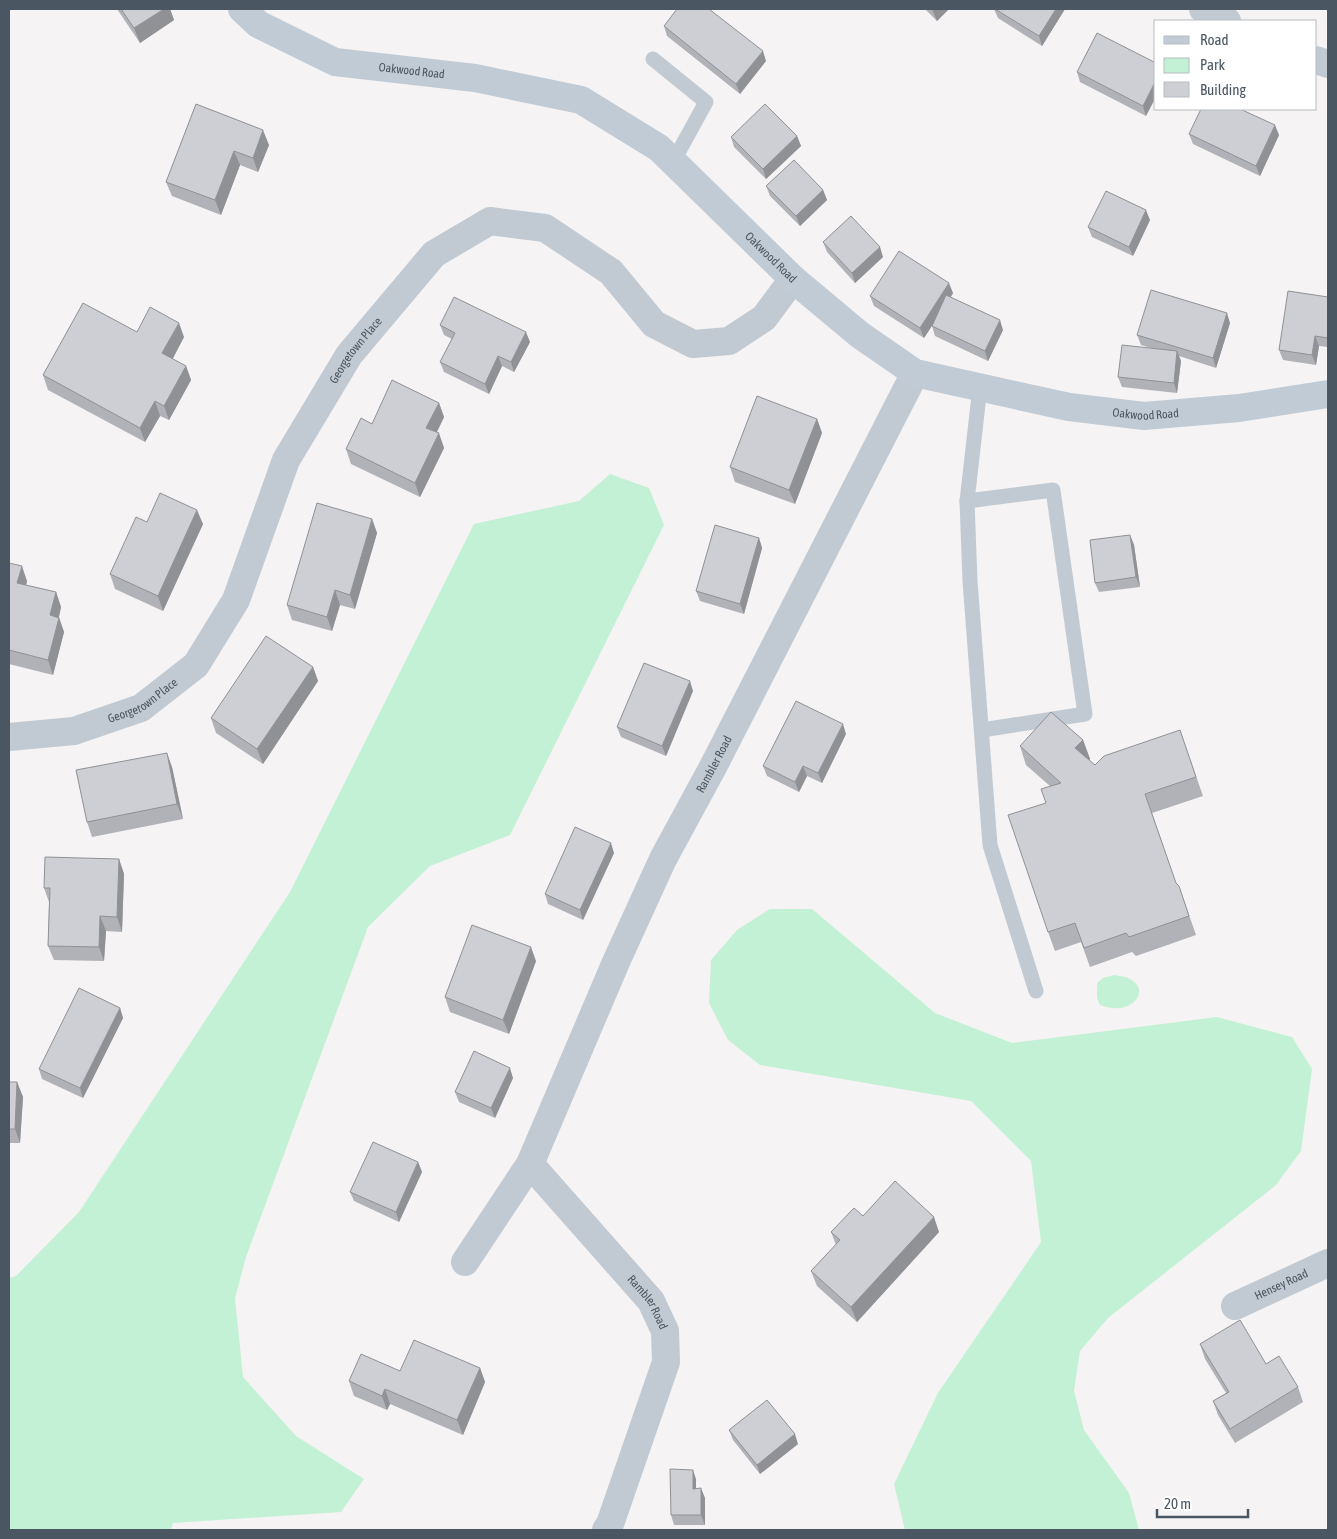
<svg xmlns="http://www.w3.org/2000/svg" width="1337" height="1539" viewBox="0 0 1337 1539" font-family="'Asap Condensed',sans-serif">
<rect width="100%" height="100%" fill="#f5f3f3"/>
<g fill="#c3f1d5">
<path d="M610,474L649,488L664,525L510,835L430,866L368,927L246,1257L235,1298L243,1377L296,1436L364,1479L341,1512L173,1523L171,1530H9V1278L16,1276L79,1212L290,892L474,524L579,501Z"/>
<path d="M770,909H812L935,1013L1012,1043L1217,1017L1292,1037L1312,1069L1301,1151L1276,1185L1108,1318L1080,1351L1074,1391L1084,1430L1129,1493L1139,1530H905L894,1484L938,1393L1041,1242L1031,1161L971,1101L760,1065L728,1040L709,1003L711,960L737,930Z"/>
<path d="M1114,975C1119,976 1125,976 1130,979C1148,989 1137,1006 1120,1008C1113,1009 1106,1007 1100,1005L1097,998V983L1103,978Z"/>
</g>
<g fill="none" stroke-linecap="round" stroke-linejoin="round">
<g stroke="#c1cad2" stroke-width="15">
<path d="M653,59L706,102L673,162"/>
<path d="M980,387L967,501L970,581L990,845L1036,991"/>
<path d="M967,501L1053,490L1085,714L982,730"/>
</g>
<g stroke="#c1cad2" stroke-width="28">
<path d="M1203,9L1227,21"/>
<path d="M1316,60L1328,64"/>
<path id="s1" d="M9,737L74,731L141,708L196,665L236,600L286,460L349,355L434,254L490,221L545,228L611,272L654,324L693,344L729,341L764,318L793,279"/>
<path id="s2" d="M530,1164L651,1301L665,1331L666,1362L610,1524L606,1530"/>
<path id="s3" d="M465,1262L530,1164L616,962L663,859L714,765L915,373"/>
<path id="s4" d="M1235,1306L1328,1263"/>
</g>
<path stroke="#c1cbd6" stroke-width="28" id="s5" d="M242,9L258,24L335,62L475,78L581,100L659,148L793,279L860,335L915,373L1069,407L1144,416L1239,408L1328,394"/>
</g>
<g fill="#b0b2b7">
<path d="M117,9H170L174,20L140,43Z"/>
<path d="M925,9H949L937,21Z"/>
<path d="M994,9H1065L1042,46L998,18Z"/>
<path d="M664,26L766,61L740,94L667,36Z"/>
<path d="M1156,63L1146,116L1080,82L1077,72Z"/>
<path d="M196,104L269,145L258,172L240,165L221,215L172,196L166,182Z"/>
<path d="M1189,134L1279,135L1260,176L1193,144Z"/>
<path d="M797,136L801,146L766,179L734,147L731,137Z"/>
<path d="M766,186L823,190L827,200L800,226L770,196Z"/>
<path d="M1150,220L1133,256L1092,237L1088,227Z"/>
<path d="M823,242L883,257L855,283L827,252Z"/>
<path d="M953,293L951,297L1003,330L988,361L935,336L932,326L924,338L874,306L870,296Z"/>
<path d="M1328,297V347L1319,346L1316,365L1283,360L1279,350Z"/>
<path d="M1230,323L1216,368L1179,356L1181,361L1177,393L1122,387L1118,377L1154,349L1141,345L1137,335Z"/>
<path d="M440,325L530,342L514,372L502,366L489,394L444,372L440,362L452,339L444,335Z"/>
<path d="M137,332L184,337L172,359L186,366L191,380L169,420L160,416L145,442L48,390L43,375Z"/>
<path d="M439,403L444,417L437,432L444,448L420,497L351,464L346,449L372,424Z"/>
<path d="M817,419L822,433L795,504L735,482L730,467Z"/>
<path d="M372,519L377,533L355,609L340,605L332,631L292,620L287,605Z"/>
<path d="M147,522L203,524L163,611L115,589L110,574Z"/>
<path d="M1130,535L1134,545L1140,587L1099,592L1095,583Z"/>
<path d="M759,538L762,548L744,614L700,601L696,591Z"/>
<path d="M9,563L27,581L26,585L56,592L61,607L59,617L64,632L53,675L9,664Z"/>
<path d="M313,667L318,681L263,764L216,733L211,718Z"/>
<path d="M693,691L666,756L621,737L617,727Z"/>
<path d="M1180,730L1203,796L1152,813L1176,884L1179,886L1196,935L1136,956L1132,952L1090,967L1081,942L1055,951L1048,932L1046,803L1050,786L1026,765L1020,746L1083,740L1090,759L1089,760L1095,765Z"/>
<path d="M846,734L822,783L807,776L799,792L767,776L763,766Z"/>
<path d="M172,767L183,819L92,837L87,822Z"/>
<path d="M614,853L583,920L548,904L545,894Z"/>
<path d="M119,859L124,874L122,932L106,931L104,961L54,960L48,946L49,902L44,888Z"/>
<path d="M536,961L509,1034L450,1012L445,997Z"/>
<path d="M120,1008L123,1018L83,1098L42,1079L39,1069Z"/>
<path d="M513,1078L495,1118L459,1102L455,1092Z"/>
<path d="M9,1082H17L23,1097L20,1143H9Z"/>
<path d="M418,1162L422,1172L399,1222L354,1201L350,1192Z"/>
<path d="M831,1232H939L857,1322L817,1286L811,1271L836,1245Z"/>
<path d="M1200,1344L1266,1364L1298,1387L1303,1402L1235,1443L1218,1415L1213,1401L1226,1393L1205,1359Z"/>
<path d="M480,1368L485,1382L463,1435L390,1404L387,1410L354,1396L349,1381L400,1371Z"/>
<path d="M729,1430L798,1444L760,1474L733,1440Z"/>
<path d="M696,1479V1488L705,1498V1525H674L671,1515Z"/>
</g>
<g fill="#909195">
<path d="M164,9H170L174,20L140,43L134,28Z"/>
<path d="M932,9H949L937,21Z"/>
<path d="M1056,9H1065L1042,46L1039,36Z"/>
<path d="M763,51L766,61L740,94L736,84Z"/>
<path d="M1156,80V97L1146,116L1143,106Z"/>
<path d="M1275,125L1279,135L1260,176L1256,166Z"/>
<path d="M263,130L269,145L258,172L253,158Z"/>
<path d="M797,136L801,146L766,179L763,169Z"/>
<path d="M234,151L240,165L221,215L215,200Z"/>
<path d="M823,190L827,200L800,226L796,216Z"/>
<path d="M1146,210L1150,220L1133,256L1129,247Z"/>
<path d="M880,247L883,257L855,283L852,273Z"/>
<path d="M949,283L953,293L924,338L920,328Z"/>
<path d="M1227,313L1230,323L1216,368L1213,358Z"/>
<path d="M1000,320L1003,330L988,361L985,351Z"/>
<path d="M179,323L184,337L168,368L162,353Z"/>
<path d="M526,332L530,342L514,372L511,362Z"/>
<path d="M1315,336L1319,346L1316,365L1312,355Z"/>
<path d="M1177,351L1181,361L1177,393L1174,383Z"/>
<path d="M498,356L502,366L489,394L485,384Z"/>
<path d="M186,366L191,380L169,420L164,406Z"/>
<path d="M155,401L160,416L145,442L140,428Z"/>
<path d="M439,403L444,417L432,442L426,428Z"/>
<path d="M817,419L822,433L795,504L789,490Z"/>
<path d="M439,433L444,448L420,497L415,483Z"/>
<path d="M197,510L203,524L163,611L158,596Z"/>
<path d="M372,519L377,533L355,609L350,595Z"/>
<path d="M1130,535L1134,545L1140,587L1136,577Z"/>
<path d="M759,538L762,548L744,614L740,604Z"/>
<path d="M22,566L27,581L23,597L17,583Z"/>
<path d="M335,590L340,605L332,631L327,617Z"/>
<path d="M56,592L61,607L56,630L50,615Z"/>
<path d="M59,618L64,632L53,675L48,660Z"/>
<path d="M313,667L318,681L263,764L257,749Z"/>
<path d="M690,681L693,691L666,756L662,746Z"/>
<path d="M843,724L846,734L822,783L818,773Z"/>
<path d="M1083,740L1090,759L1082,767L1075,748Z"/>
<path d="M167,753L172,767L183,819L177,804Z"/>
<path d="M803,766L807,776L799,792L795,782Z"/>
<path d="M611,843L614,853L583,920L580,910Z"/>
<path d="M119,859L124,874L122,932L117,917Z"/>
<path d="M100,916L106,931L104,961L99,947Z"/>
<path d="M531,947L536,961L509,1034L503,1020Z"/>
<path d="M120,1008L123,1018L83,1098L80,1088Z"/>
<path d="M510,1068L513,1078L495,1118L491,1108Z"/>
<path d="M17,1082L23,1097L20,1143L15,1129Z"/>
<path d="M418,1162L422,1172L399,1222L396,1212Z"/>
<path d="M934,1217L939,1232L857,1322L851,1307Z"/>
<path d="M480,1368L485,1382L463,1435L457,1420Z"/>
<path d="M385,1389L390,1404L387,1410L382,1396Z"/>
<path d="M795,1434L798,1444L760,1474L757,1465Z"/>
<path d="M693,1470L696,1479V1498L693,1489Z"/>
<path d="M701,1488L705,1498V1525L701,1515Z"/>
</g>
<g fill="#cdcfd5" stroke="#909195">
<path d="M121,9H164L134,28Z"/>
<path d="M677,9H709L763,51L736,84L664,26Z"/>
<path d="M995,9H1056L1039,36Z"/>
<path d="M1097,33L1156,63V80L1143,106L1077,72Z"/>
<path d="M196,104L263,130L253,158L234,151L215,200L166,182Z"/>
<path d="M765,104L797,136L763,169L731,137Z"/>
<path d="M1201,109H1240L1275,125L1256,166L1189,134Z"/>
<path d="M794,160L823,190L796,216L766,186Z"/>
<path d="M1106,191L1146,210L1129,247L1088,227Z"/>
<path d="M851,216L880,247L852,273L823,242Z"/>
<path d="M899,251L949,283L920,328L870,296Z"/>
<path d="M1151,290L1227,313L1213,358L1137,335Z"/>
<path d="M1288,291L1328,297V338L1315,336L1312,355L1279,350Z"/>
<path d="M946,295L1000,320L985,351L932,326Z"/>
<path d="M454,297L526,332L511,362L498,356L485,384L440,362L455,333L440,325Z"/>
<path d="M83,303L137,332L150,307L179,323L162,353L186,366L164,406L155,401L140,428L43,375Z"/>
<path d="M1122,345L1177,351L1174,383L1118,377Z"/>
<path d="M392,380L439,403L426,428L439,433L415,483L346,449L361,418L372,424Z"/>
<path d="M757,396L817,419L789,490L730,467Z"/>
<path d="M160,493L197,510L158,596L110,574L136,517L147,522Z"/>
<path d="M317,503L372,519L350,595L335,590L327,617L287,605Z"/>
<path d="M715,525L759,538L740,604L696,591Z"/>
<path d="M1130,535L1136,577L1095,583L1090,540Z"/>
<path d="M9,563L22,566L17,583L56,592L50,615L59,618L48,660L9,650Z"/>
<path d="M266,636L313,667L257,749L211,718Z"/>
<path d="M644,663L690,681L662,746L617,727Z"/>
<path d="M796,701L843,724L818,773L803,766L795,782L763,766Z"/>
<path d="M1051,712L1083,740L1075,748L1095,765L1104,756L1180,730L1196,777L1145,794L1176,883L1179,886L1189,916L1129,937L1126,933L1084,948L1075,923L1048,932L1008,815L1046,803L1041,789L1061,783L1020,746Z"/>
<path d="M167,753L177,804L87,822L76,770Z"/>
<path d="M575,827L611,843L580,910L545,894Z"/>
<path d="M45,857L119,859L117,917L100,916L99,947L48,946L50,888H44Z"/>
<path d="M472,925L531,947L503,1020L445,997Z"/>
<path d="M79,988L120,1008L80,1088L39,1069Z"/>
<path d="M474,1051L510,1068L491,1108L455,1092Z"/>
<path d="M9,1082H17L15,1129H9Z"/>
<path d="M373,1142L418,1162L396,1212L350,1192Z"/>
<path d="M895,1181L934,1217L851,1307L811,1271L840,1240L831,1232L854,1208L863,1216Z"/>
<path d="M1240,1320L1266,1364L1279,1356L1298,1387L1230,1429L1213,1401L1229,1392L1200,1344Z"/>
<path d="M414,1340L480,1368L457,1420L385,1389L382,1396L349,1381L361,1354L400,1371Z"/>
<path d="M767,1400L795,1434L757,1465L729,1430Z"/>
<path d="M670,1469L693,1470V1489L701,1488V1515H671Z"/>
</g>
<g text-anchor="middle" stroke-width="4.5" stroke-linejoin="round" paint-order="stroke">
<g font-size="12" fill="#4a5661" stroke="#fff">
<text dy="4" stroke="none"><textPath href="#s5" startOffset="185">Oakwood Road</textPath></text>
<text dy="4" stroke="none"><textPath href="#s5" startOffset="605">Oakwood Road</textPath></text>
<text dy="4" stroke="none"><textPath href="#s1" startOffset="561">Georgetown Place</textPath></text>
<text dy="4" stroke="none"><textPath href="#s5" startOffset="1025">Oakwood Road</textPath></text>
<text dy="4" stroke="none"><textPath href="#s1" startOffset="141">Georgetown Place</textPath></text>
<text dy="4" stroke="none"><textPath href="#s3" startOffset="558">Rambler Road</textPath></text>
<text dy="4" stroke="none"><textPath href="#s4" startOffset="51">Hensey Road</textPath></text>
<text dy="4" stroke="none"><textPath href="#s2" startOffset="182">Rambler Road</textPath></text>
</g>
</g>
<rect width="1337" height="1539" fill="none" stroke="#4a5661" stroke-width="20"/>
<rect x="1154" y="20" width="162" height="90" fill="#ffffff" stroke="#b7bbc0"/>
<rect x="1164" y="36" width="25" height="8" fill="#c1cbd6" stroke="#b7bbc0"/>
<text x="1200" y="45" font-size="15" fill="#4a5661">Road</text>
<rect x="1164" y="58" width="25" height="15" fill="#c3f1d5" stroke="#b7bbc0"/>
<text x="1200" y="70" font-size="15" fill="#4a5661">Park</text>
<rect x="1164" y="82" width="25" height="15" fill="#cdcfd5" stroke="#b7bbc0"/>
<text x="1200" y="95" font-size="15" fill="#4a5661">Building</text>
<path d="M1157 1509v8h91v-8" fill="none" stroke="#4a5661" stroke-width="2.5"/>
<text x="1164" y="1509" font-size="15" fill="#4a5661" stroke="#ffffff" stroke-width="4" paint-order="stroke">20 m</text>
</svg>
